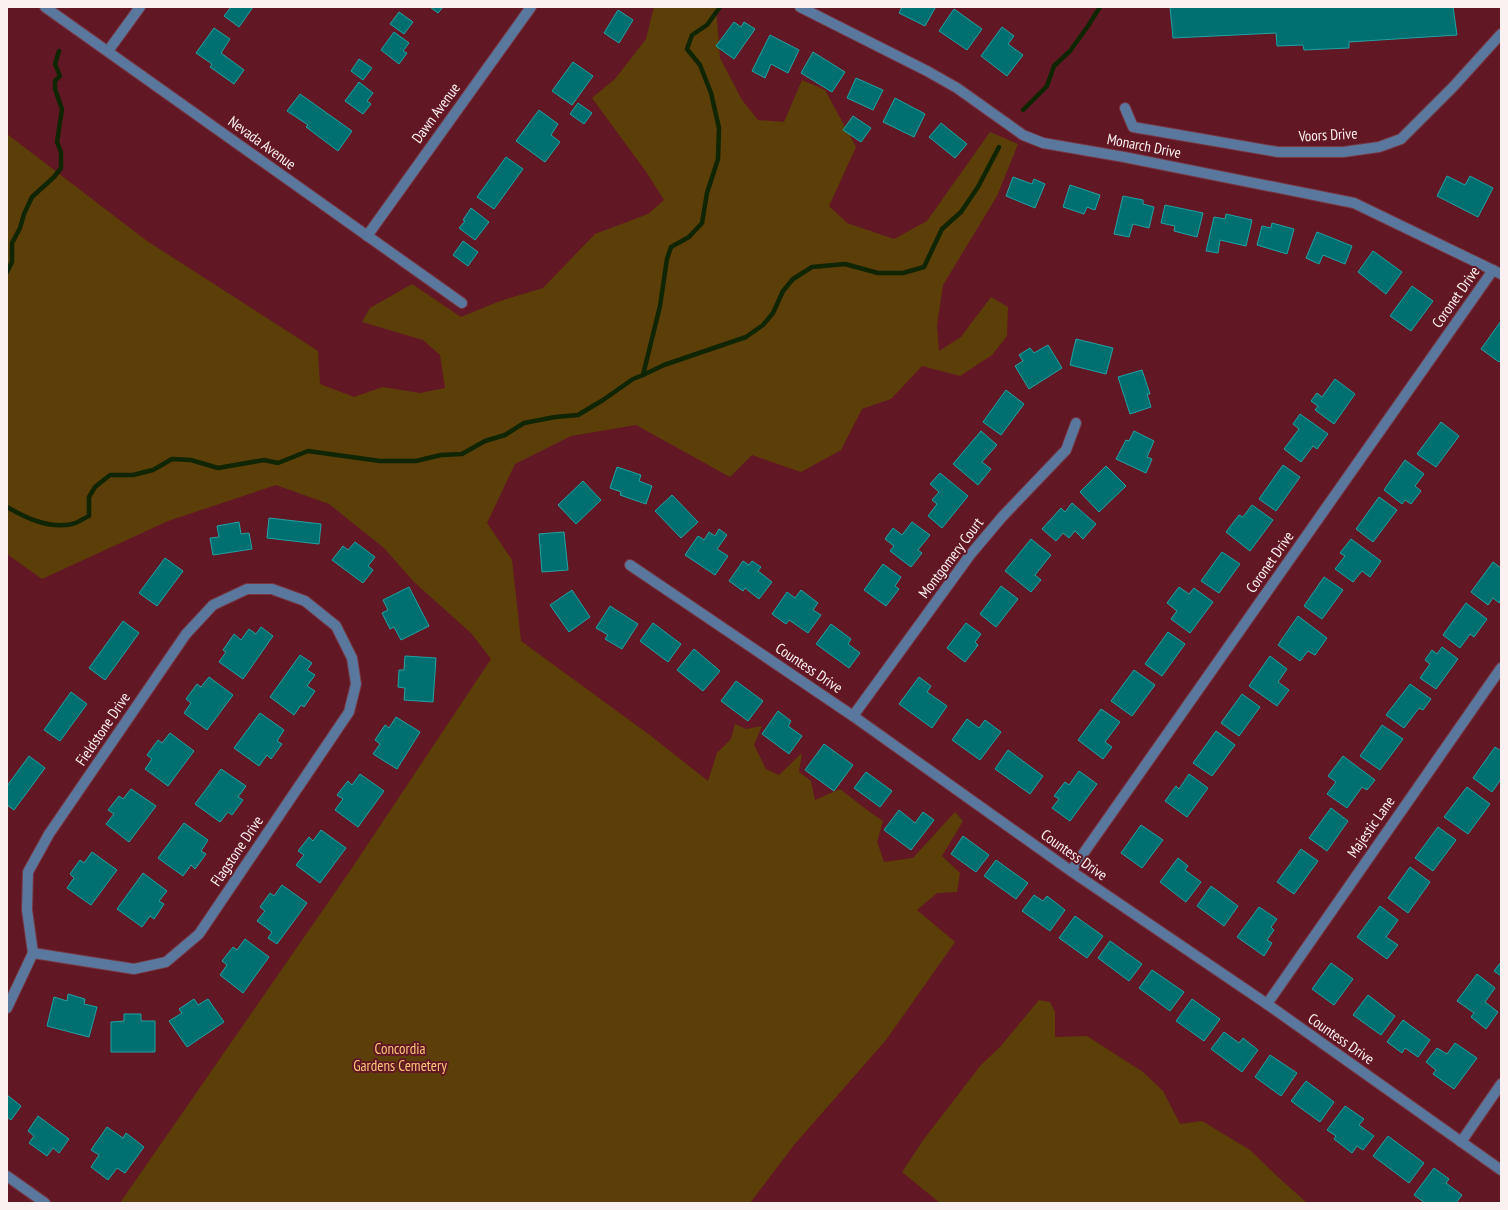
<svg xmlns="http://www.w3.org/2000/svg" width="1508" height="1210" viewBox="0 0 1508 1210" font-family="'PT Sans Narrow',sans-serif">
<rect width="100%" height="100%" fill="#621824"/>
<g fill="#5c3e08">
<path d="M654,7H716L720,58L742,100L758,120L784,122L802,80L825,90L856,147L829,206L847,223L894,239L927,221L990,132L1018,144L997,196L943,285L937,325L939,351L961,337L991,297L1008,307L1007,336L992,355L960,376L922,366L891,399L862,409L841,450L801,472L752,455L730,477L636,425L571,436L515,464L487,523L512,560L521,641L651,736L708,781L717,753L731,739L735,724L746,729L762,726L754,745L766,769L779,775L802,753L799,772L811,781L815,800L840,789L867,810L883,821L877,842L884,862L913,858L955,812L963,821L942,856L960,873L957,892L937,893L917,910L955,942L886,1040L794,1145L750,1203H120L352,868L491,659L471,633L414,582L384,548L329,504L276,485L168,521L42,579L7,554V134L147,241L318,351L320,384L354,397L383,387L420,393L445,388L440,355L423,340L362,322L370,308L412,284L461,317L500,301L543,288L595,234L648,214L664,200L647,173L592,98L615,79L646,39Z"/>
<path d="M1039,1000L1050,1002L1055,1012V1037L1087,1036L1143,1072L1163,1091L1180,1124L1202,1121L1250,1150L1278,1177L1307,1203H940L902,1172L924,1139L981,1065L1000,1047Z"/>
</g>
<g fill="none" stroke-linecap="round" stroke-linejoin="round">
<g stroke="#0f2504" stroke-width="4.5">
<path d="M1023,110L1047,86L1054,66L1070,51L1088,26L1100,7"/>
<path d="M7,272L12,262V243L20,228L24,214L32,197L54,177L61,168V152L57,142L62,109L55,89V81L60,76L55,64L59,51"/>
<path d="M643,375L660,306L667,259L671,247L689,237L702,223L707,193L718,159L719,128L711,93L700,65L687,49L692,35L707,25L720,7"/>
<path d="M7,507C26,518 49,529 72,524C78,523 84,518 89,516V497L95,487L110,475H133L153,470L172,459L191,460L218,468L264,460L278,463L308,451L380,461H416L441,455L462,454L485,441L505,435L524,423L555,417L578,415L603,400L633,379L643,375L664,365L746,337L763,325L773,313L783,291L793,279L812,267L845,264L878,273H903L924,267L942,229L961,212L978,187L999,147"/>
</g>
</g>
<g fill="#006f70" stroke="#1fa3a4">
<path d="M231,7H253L239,27L224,16Z"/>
<path d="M430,7H443L438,13Z"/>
<path d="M902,7H933L935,8L925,26L899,13Z"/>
<path d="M1170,7H1453L1457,35L1349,42V48L1304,50L1303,45L1277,46L1276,33L1173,38Z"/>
<path d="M954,9L982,29L967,50L939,31Z"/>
<path d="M618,10L633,20L619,43L604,33Z"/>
<path d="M399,12L413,22L404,34L390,24Z"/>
<path d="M734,22L741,27L744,22L755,29L734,59L716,46Z"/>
<path d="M1002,27L1014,36L1008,44L1023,55L1007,76L981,56Z"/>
<path d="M214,28L230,39L221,53L244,70L234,84L210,67L212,64L196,53Z"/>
<path d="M394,32L409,43L403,51L407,53L399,64L381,50Z"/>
<path d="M770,35L799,50L788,73L771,64L765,78L752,71Z"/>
<path d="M813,52L845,72L832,92L801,73Z"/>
<path d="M359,59L372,68L363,80L351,71Z"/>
<path d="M573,62L593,76L572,105L552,91Z"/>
<path d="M856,78L883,90L873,110L847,98Z"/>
<path d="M359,82L373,93L367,101L371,104L363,114L345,101Z"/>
<path d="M300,94L352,131L338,151L306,127L308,125L287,111Z"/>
<path d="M895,98L925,114L914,137L883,122Z"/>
<path d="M578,103L592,113L584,124L570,114Z"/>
<path d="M539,110L558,124L551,135L560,142L545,162L516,141Z"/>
<path d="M853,116L871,128L861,142L843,130Z"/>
<path d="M941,123L967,144L955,158L929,137Z"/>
<path d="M506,157L523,169L494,209L477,197Z"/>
<path d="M1447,176L1465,185L1470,176L1493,188L1478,217L1437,196Z"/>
<path d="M1013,177L1032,184L1034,179L1045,184L1035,208L1006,196Z"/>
<path d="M1070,185L1100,195L1095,210L1087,207L1084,214L1063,207Z"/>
<path d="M1123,196L1143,200V204L1154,207L1149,228L1133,224L1129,237L1114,234Z"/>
<path d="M1165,205L1203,213L1197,237L1174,231L1175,226L1161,223Z"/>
<path d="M471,208L489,222L475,240L459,228L465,221L463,220Z"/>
<path d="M1226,214L1252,220L1246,246L1220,240L1218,253L1206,251L1214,217L1225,219Z"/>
<path d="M1272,223L1294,229L1287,254L1257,245L1262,226L1271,228Z"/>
<path d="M1317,232L1352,246L1345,264L1323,255L1319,264L1306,258Z"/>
<path d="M463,241L478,252L468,266L453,255Z"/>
<path d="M1373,251L1402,272L1386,294L1358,272Z"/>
<path d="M1412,286L1433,301L1411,331L1390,316Z"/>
<path d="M1501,321V360L1499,362L1481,349Z"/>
<path d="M1076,339L1113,348L1106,374L1070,365Z"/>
<path d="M1048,345L1062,368L1029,389L1015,366L1023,361L1019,355L1030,348L1034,353Z"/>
<path d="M1142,370L1150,394H1147L1151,407L1130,414L1118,377Z"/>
<path d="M1335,379L1355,394L1334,424L1315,410L1318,406L1311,401L1317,393L1322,397Z"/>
<path d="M1006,390L1024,404L1001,435L983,422Z"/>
<path d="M1300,414L1328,434L1317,449L1313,446L1301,462L1284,449L1299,429L1293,424Z"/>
<path d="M1441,422L1459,436L1436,467L1417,454Z"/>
<path d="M981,431L997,445L982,462L991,469L978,485L953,464Z"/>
<path d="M1134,431L1154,441L1147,457L1152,459L1146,473L1116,459L1126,440L1129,441Z"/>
<path d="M1405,460L1424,474L1415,486L1421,491L1411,504L1405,500L1402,504L1384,490Z"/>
<path d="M1283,465L1300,477L1276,511L1259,499Z"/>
<path d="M1106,466L1126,486L1099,512L1080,492Z"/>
<path d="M617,467L641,475L639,481L652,486L646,504L620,495L621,492L610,488Z"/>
<path d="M940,473L968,496L942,528L928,516L937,504L932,500L939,492L930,484Z"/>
<path d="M583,481L601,500L576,524L558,505Z"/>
<path d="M672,495L698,522L681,538L655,511Z"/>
<path d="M1379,497L1397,510L1373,542L1356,529Z"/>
<path d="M1072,503L1096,524L1083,539L1075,531L1069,538L1063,533L1056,541L1042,529L1061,508L1065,512Z"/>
<path d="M1252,505L1273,520L1250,551L1226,532L1239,515L1243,517Z"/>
<path d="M269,518L321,524L319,544L267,538Z"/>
<path d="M239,522L241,534L249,533L252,549L213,555L210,538L219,537L217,526Z"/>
<path d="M912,522L930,535L918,550L922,553L911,567L890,551L894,546L885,539L893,528L902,535Z"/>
<path d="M719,529L727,535L717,549L728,556L715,575L685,555L698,536L704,540L709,532L715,536Z"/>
<path d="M564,532L568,570L542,572L539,534Z"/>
<path d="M1031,539L1051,555L1035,575L1041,580L1031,592L1005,571Z"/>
<path d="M1351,539L1381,561L1370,577L1362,571L1353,582L1335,569L1345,556L1340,553Z"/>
<path d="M355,542L375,557L368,566L373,570L363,583L332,560L343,546L348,550Z"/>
<path d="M1222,552L1240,564L1219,593L1201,581Z"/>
<path d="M165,558L183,571L157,606L139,593Z"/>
<path d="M743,561L749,565L752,561L761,567L758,571L772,582L759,599L745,588L743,591L729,581Z"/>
<path d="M1493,562L1501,568V599L1499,603L1493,598L1488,605L1471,592Z"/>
<path d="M883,564L901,577L895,586L899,589L886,606L864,590Z"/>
<path d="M1324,577L1343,590L1322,619L1304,606Z"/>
<path d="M1001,586L1018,599L996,627L980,614Z"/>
<path d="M409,587L429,626L401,640L394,627L390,629L382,613L388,610L383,600Z"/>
<path d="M1179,587L1189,594L1194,588L1213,602L1190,633L1171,619L1177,611L1167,603Z"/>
<path d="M572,590L590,617L569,632L550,605Z"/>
<path d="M801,590L818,603L813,610L821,615L808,633L789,620L786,624L772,614L787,592L795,598Z"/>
<path d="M1466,603L1487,619L1474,637L1470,634L1460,648L1443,635Z"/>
<path d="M610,606L638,624L622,649L605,639L608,635L596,628Z"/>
<path d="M1298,616L1327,638L1315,655L1308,651L1300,661L1278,645Z"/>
<path d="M123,621L139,633L105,680L89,668Z"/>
<path d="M653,623L681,644L668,662L640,641Z"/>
<path d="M966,623L981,634L975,642L978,645L965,662L947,648Z"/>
<path d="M831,624L851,639L848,644L860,653L849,668L816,644Z"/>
<path d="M261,627L273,636L243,679L219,662L226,652L223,650L234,634L241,640L249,629L256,634Z"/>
<path d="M1168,632L1185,644L1162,676L1145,664Z"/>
<path d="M1442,647L1458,659L1436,689L1420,678L1430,664L1425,660L1432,650L1437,654Z"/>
<path d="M694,649L720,671L703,691L677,670Z"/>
<path d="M300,655L312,663L307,670L315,675L307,686L315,691L304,707L301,705L294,715L270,697Z"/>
<path d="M405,656L436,658L433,702L404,700L405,688L398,687L399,670H404Z"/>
<path d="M1270,656L1287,669L1278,682L1289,690L1277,706L1249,686Z"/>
<path d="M1134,670L1155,685L1132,716L1111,701Z"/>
<path d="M209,677L233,695L207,730L184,713L191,703L186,699L197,684L201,687Z"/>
<path d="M919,677L931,686L927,692L947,706L932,728L899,704Z"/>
<path d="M736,681L763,701L748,721L721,701Z"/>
<path d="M1410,684L1431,699L1423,710L1419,708L1404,728L1386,715Z"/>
<path d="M71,692L87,704L60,741L44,730Z"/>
<path d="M1242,694L1260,707L1239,736L1221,723Z"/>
<path d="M1101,709L1120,722L1105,742L1112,747L1103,759L1078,740Z"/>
<path d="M778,711L791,721L788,726L802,736L789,754L762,734Z"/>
<path d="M260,713L284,730L277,741L282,744L271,759L267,755L259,766L234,748Z"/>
<path d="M396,717L420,732L397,769L373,754L380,744L375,740L385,725L389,728Z"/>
<path d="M967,719L979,728L985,720L1001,732L980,760L952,740Z"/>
<path d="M1382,725L1403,739L1380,770L1360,756Z"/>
<path d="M1216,731L1235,745L1212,776L1193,763Z"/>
<path d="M170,733L194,751L168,786L145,769L152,759L147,755L158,740L162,743Z"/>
<path d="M824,744L853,765L834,791L805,770Z"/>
<path d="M1495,747L1501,751V779L1492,792L1473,778Z"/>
<path d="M1008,750L1043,776L1030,794L995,769Z"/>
<path d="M29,756L45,768L14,810L7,805V786Z"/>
<path d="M1343,756L1375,780L1367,790L1362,787L1347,808L1327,794L1336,782L1328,776Z"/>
<path d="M221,769L246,786L238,797L243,800L232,815L228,812L220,822L195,804Z"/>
<path d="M1079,771L1097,784L1070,821L1052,808L1059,799L1054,796L1065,782L1069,785Z"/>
<path d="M866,772L892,791L880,807L854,788Z"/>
<path d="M360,774L384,791L358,827L335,810L343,799L337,795L348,781L352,785Z"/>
<path d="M1189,774L1208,788L1187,817L1165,801L1176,786L1179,789Z"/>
<path d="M1467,787L1490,804L1468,834L1444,817Z"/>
<path d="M131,789L156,806L129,842L106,824L114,814L108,810L119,796L123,799Z"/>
<path d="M1331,808L1348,821L1327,851L1309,838Z"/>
<path d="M899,810L915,823L923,812L934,820L911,850L884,830Z"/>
<path d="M184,823L208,840L201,851L206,854L195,869L191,865L183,876L158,858Z"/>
<path d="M1141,825L1163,840L1142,868L1121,853Z"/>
<path d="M1438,827L1456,840L1433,871L1415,858Z"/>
<path d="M321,830L346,848L320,883L296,865L304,855L298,851L309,837L313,841Z"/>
<path d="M963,836L989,855L976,872L951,854Z"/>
<path d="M1301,849L1318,861L1294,894L1277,882Z"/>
<path d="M92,852L117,870L91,905L67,888L74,878L70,874L80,860L84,863Z"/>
<path d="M1178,858L1188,866L1185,870L1201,882L1186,902L1160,882Z"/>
<path d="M996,860L1028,883L1016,899L984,876Z"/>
<path d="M1410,867L1430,882L1408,913L1388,898Z"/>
<path d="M143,873L167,891L159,901L164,904L154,919L150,916L142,927L117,909Z"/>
<path d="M282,885L307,903L277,944L268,938L272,932L257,921L265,911L260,907L270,893L274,896Z"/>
<path d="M1211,886L1238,906L1224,926L1197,906Z"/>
<path d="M1034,895L1043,901L1047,896L1065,910L1050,931L1022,911Z"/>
<path d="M1380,906L1398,920L1386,937L1398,945L1387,959L1357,937Z"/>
<path d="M1259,907L1277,919L1271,927L1274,930L1267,940L1272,943L1264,956L1237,937Z"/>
<path d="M1075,916L1103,936L1087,958L1059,938Z"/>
<path d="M245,939L269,957L243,993L220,975L227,965L222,961L233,947L237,950Z"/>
<path d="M1110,941L1142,964L1129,981L1098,958Z"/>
<path d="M1501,962V976L1494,971Z"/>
<path d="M1331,963L1353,979L1334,1005L1312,989Z"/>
<path d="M1152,970L1184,992L1170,1011L1139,988Z"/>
<path d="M1477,974L1495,988L1485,1002L1498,1012L1486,1029L1471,1017L1474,1013L1457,1001Z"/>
<path d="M68,994L85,999L84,1004L97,1007L89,1037L47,1026L54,997L67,1001Z"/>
<path d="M1368,995L1395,1016L1381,1035L1353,1015Z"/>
<path d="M194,999L198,1005L208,999L224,1022L187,1047L169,1021L182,1013L179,1009Z"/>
<path d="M1192,999L1220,1019L1204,1041L1176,1021Z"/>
<path d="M124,1014H141V1021H155V1052H111V1022L124,1021Z"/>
<path d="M1403,1020L1430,1040L1418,1057L1405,1048L1402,1053L1387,1042Z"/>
<path d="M1224,1032L1239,1043L1243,1038L1258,1050L1242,1072L1211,1049Z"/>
<path d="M1455,1043L1477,1058L1454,1089L1433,1074L1436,1070L1426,1062L1437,1048L1447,1054Z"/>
<path d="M1270,1055L1297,1073L1281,1096L1255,1077Z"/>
<path d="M1306,1081L1334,1102L1320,1122L1291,1101Z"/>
<path d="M7,1095L21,1106L11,1120L7,1117Z"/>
<path d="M1345,1106L1364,1119L1359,1125L1374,1136L1363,1150L1357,1146L1352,1153L1334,1139L1336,1136L1327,1130Z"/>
<path d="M38,1116L69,1139L59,1153L53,1148L47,1156L29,1143L34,1136L28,1131Z"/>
<path d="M107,1127L123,1138L126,1133L144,1147L125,1173L117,1168L108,1180L91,1167L99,1155L91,1150Z"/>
<path d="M1388,1136L1424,1163L1409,1183L1373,1156Z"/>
<path d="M1434,1168L1449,1179L1446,1183L1462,1195L1456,1203H1425L1414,1195Z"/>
</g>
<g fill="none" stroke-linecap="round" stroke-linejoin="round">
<g stroke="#773641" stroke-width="12">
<g id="minor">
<path d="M45,7L462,303"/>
<path d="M800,7L927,71L957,88L1023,135L1043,143L1124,157L1354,203L1501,274"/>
<path d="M108,51L140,7"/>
<path d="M1125,108L1133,127L1278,152H1343L1379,147L1401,139L1453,87L1501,34"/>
<path d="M367,236L531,7"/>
<path d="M630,565L853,716L1071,871L1267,1004L1501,1170"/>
<path d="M853,716L970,555L1002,517L1066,450L1076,423"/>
<path d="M1071,871L1493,270"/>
<path d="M1267,1004L1501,668"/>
<path d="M7,1008L33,953L27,910L28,872L49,834L186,634L213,605L247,589H272L305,601L336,626L352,658L356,684L349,712L199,934L166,962L134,969L33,953"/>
<path d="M1461,1142L1501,1084"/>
<path d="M7,1176L45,1203"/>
</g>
</g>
<use href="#minor" stroke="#5a779e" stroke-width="10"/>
</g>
<g text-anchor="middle" stroke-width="4" stroke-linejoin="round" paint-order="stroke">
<g font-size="15" fill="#fbf1f1" stroke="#621824">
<text transform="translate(436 113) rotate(-54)" y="5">Dawn Avenue</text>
<text transform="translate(1328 135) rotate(-3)" y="5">Voors Drive</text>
<text transform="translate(262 143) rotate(36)" y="5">Nevada Avenue</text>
<text transform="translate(1144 146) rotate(11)" y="5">Monarch Drive</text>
<text transform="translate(1456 297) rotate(-55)" y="5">Coronet Drive</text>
<text transform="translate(951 558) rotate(-53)" y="5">Montgomery Court</text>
<text transform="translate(1270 562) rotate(-55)" y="5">Coronet Drive</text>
<text transform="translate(809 668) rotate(34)" y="5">Countess Drive</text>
<text transform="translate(103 729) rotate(-56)" y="5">Fieldstone Drive</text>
<text transform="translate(1371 827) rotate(-55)" y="5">Majestic Lane</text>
<text transform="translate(237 851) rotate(-56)" y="5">Flagstone Drive</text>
<text transform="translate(1074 855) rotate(35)" y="5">Countess Drive</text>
<text transform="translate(1341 1039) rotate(35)" y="5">Countess Drive</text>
</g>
<g font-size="15" fill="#fac67a" stroke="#621824">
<text x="400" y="1054">Concordia<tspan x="400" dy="17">Gardens Cemetery</tspan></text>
</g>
</g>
<rect width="1508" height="1210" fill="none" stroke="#fbf1f1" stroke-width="16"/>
</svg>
